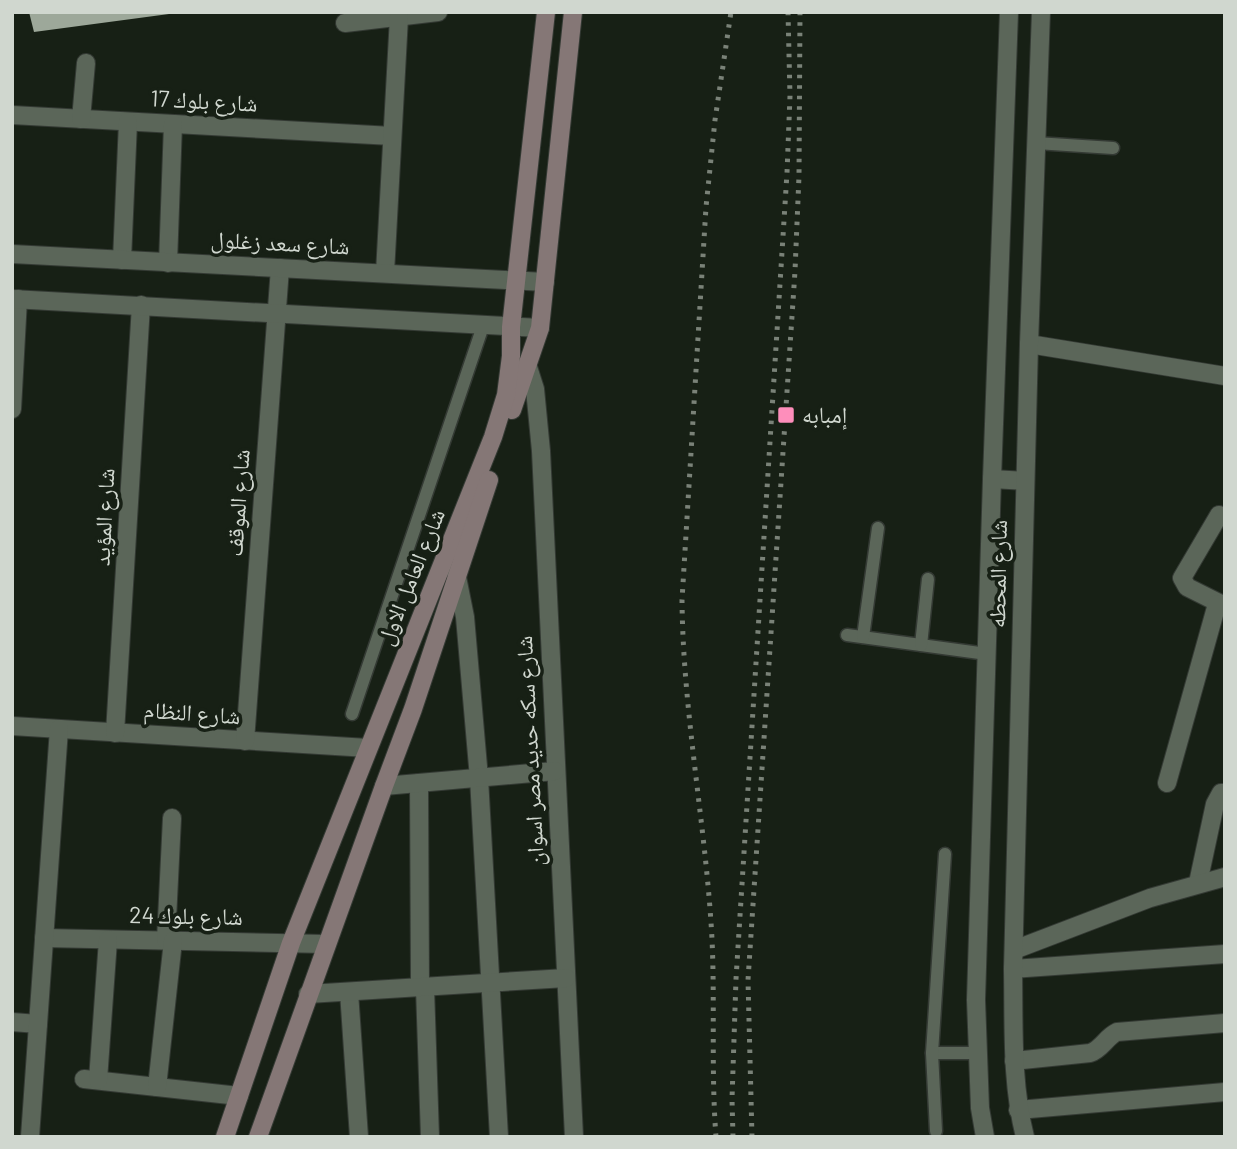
<svg xmlns="http://www.w3.org/2000/svg" width="1237" height="1149" viewBox="0 0 1237 1149" font-family="Barlow,'Noto Naskh Arabic',sans-serif">
<rect width="100%" height="100%" fill="#172015"/>
<path fill="#9da89a" d="M29,12H168L169,14L34,32Z"/>
<g fill="none" stroke-linecap="round" stroke-linejoin="round">
<g stroke="#343a34" stroke-width="15">
<g id="service">
<path d="M1036,143L1113,148"/>
<path d="M847,635L987,654"/>
<path d="M863,637L878,528"/>
<path d="M921,645L928,579"/>
<path d="M352,714L483,326"/>
<path d="M932,1053H978"/>
<path d="M936,1131L932,1053L945,854"/>
</g>
</g>
<g stroke="#343a34" stroke-width="20">
<g id="minor">
<path d="M345,23L438,12"/>
<path d="M12,115L392,136"/>
<path d="M81,119L86,63"/>
<path d="M122,260L128,122"/>
<path d="M168,263L173,124"/>
<path d="M385,273L399,17"/>
<path d="M1029,344L1225,376"/>
<path d="M527,364L535,389L541,451L574,1137"/>
<path d="M12,409L18,299"/>
<path d="M1219,515L1182,578L1187,587L1225,606"/>
<path d="M456,572L465,617L479,778L499,1137"/>
<path d="M12,726L368,748"/>
<path d="M115,733L141,305"/>
<path d="M245,741L280,268"/>
<path d="M419,783L420,988"/>
<path d="M1167,783L1217,604"/>
<path d="M384,786L555,771"/>
<path d="M1198,883L1215,804L1221,793H1225"/>
<path d="M44,938L326,944"/>
<path d="M166,940L172,818"/>
<path d="M1014,950L1150,898L1225,877"/>
<path d="M1013,969L1225,954"/>
<path d="M425,988L430,1137"/>
<path d="M349,992L359,1137"/>
<path d="M308,994L566,978"/>
<path d="M12,1022L38,1024"/>
<path d="M1014,1061L1090,1053C1102,1049 1106,1037 1117,1032L1225,1023"/>
<path d="M84,1079L239,1096"/>
<path d="M98,1080L108,940"/>
<path d="M157,1087L173,941"/>
<path d="M1018,1110L1225,1092"/>
<path d="M30,1137L59,729"/>
</g>
</g>
<g stroke="#343a34" stroke-width="20">
<g id="tertiary">
<path d="M12,254L545,282"/>
<path d="M12,299L540,328"/>
<path d="M992,479L1025,481"/>
<path d="M985,1137L980,1108L976,1000L992,479L1009,12"/>
<path d="M1025,1137C1011,1082 1014,1025 1013,969L1029,344L1041,12"/>
</g>
</g>
<g stroke="#343a34" stroke-width="20">
<g id="secondary">
<path d="M512,410L540,328L573,12"/>
<path d="M225,1137L291,943L493,437L506,395L511,356V327L546,12"/>
<path d="M258,1137L384,786L413,709L489,480"/>
</g>
</g>
<use href="#service" stroke="#5b6659" stroke-width="12"/>
<use href="#minor" stroke="#5b6659" stroke-width="18"/>
<use href="#tertiary" stroke="#5b6659" stroke-width="18"/>
<use href="#secondary" stroke="#857776" stroke-width="18"/>
<g stroke="#7a8278" stroke-width="5" stroke-dasharray="3.5 7" stroke-linecap="butt">
<path d="M716,1137C711,1071 715,1005 712,939C706,826 683,714 682,600L706,207L715,120L731,12"/>
<path d="M733,1137L732,1099L736,979L787,173L790,96L788,12"/>
<path d="M752,1137L748,980L795,271L799,176L800,12"/>
</g>
</g>
<rect fill="#fe8ebb" stroke="#172015" stroke-width="2.5" x="777" y="406" width="18" height="18" rx="3.5"/>
<g text-anchor="middle" stroke-width="7" stroke-linejoin="round" paint-order="stroke">
<g font-size="23" fill="#d0d7cf" stroke="#172015">
<text transform="translate(204 101) rotate(3)" y="8">شارع بلوك 17</text>
<text transform="translate(280 243) rotate(3)" y="8">شارع سعد زغلول</text>
<text transform="translate(238 503) rotate(-86)" y="8">شارع الموقف</text>
<text transform="translate(104 517) rotate(-87)" y="8">شارع المؤيد</text>
<text transform="translate(998 574) rotate(-89)" y="8">شارع المحطه</text>
<text transform="translate(411 577) rotate(-68)" y="8">شارع العامل الاول</text>
<text transform="translate(192 713) rotate(4)" y="8">شارع النظام</text>
<text transform="translate(530 751) rotate(-93)" y="8">شارع سكه حديد مصر اسوان</text>
<text transform="translate(186 916) rotate(1)" y="8">شارع بلوك 24</text>
</g>
<g font-size="23" fill="#d0d7cf" stroke="#172015" text-anchor="start">
<text x="802" y="423">إمبابه</text>
</g>
</g>
<rect width="1237" height="1149" fill="none" stroke="#d0d7cf" stroke-width="28"/>
</svg>
